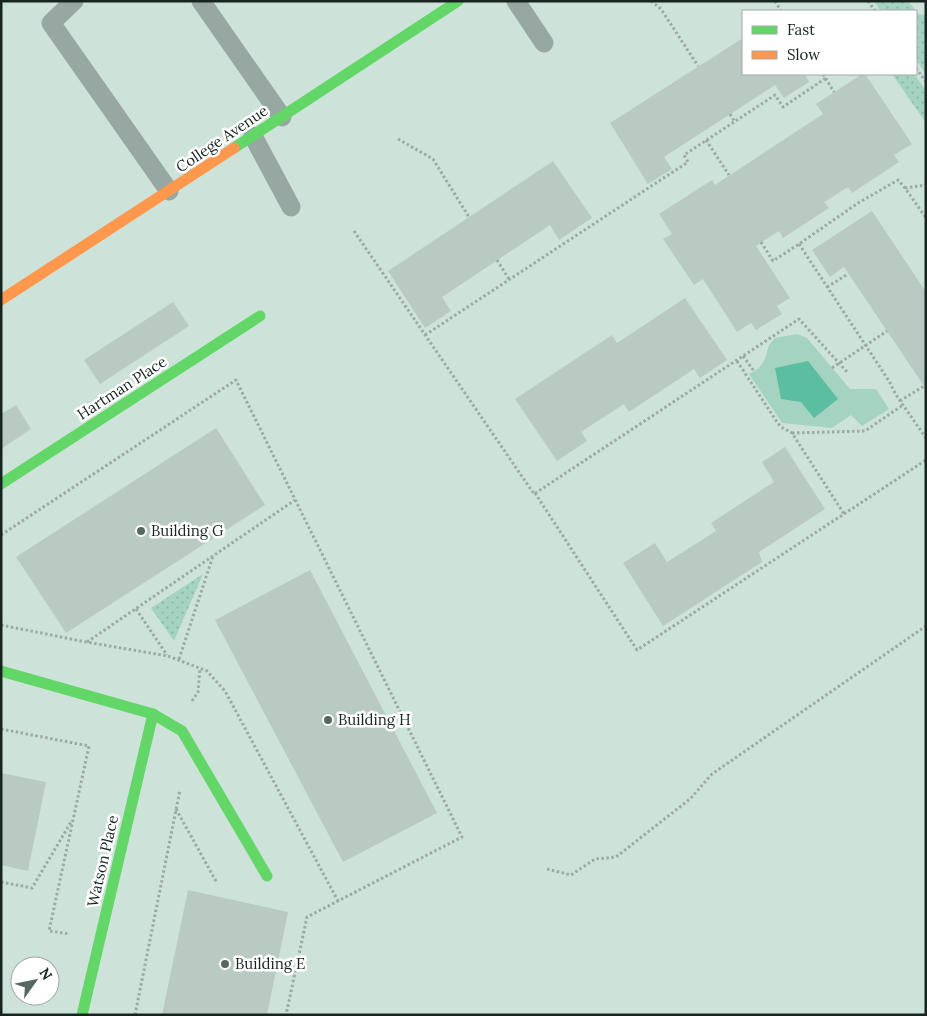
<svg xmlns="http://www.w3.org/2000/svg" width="927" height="1016" viewBox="0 0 927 1016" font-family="Lora,serif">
<defs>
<pattern id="grass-dots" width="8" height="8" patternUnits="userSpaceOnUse" patternTransform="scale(1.25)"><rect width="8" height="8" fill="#a4d3c1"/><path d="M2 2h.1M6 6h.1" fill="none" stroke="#8cb5a5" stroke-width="1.8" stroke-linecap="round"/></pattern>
</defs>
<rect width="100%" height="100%" fill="#cde3da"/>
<g fill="url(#grass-dots)">
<path d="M874,1H908L916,11H881Z"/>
<path d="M916,12L918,14L926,15V74L916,60Z"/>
<path d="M892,74H914L926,90V123Z"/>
<path d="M203,574L174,641L151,608Z"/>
</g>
<path fill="#a4d3c1" d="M797,334L807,338L850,389H876L889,409L862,426L851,415L832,428L782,423L749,374L759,368L765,359L769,345L775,338Z"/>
<path fill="#5bbea1" d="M808,361L838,399L814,418L801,402L781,399L775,368Z"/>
<g fill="#b9cac3">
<path d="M743,38V74H805L809,82L784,98L775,85L664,157L672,169L648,184L610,123Z"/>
<path d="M862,74H865L912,144L894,155L899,162L852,193L848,187L824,202L829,208L783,238L779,231L756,246L790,298L777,306L782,314L756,330L751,323L737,332L703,279L694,285L663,239L672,234L659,214L712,180L715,185L823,114L816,104Z"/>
<path d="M553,161L592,218L559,240L550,225L442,297L451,311L425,328L388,271Z"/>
<path d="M872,211L926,292V389L844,267L830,277L812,250Z"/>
<path d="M685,298L727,360L700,378L694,369L629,412L624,404L581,432L587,441L557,461L515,399L612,335L617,343Z"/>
<path d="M173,302L189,326L100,384L84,360Z"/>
<path d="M16,405L31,429L1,449V414Z"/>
<path d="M216,428L265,505L66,633L16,557Z"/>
<path d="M785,447L825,509L759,552L762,562L663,626L623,563L655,543L667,562L716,531L711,523L774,482L762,462Z"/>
<path d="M310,570L437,813L343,862L215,620Z"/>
<path d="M1,773L46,782L28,871L1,865Z"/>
<path d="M188,890L288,912L267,1015H162Z"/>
</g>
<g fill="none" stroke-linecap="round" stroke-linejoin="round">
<g stroke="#9baba4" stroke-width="3" stroke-dasharray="2.5 2.5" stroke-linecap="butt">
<path d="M651,1L661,9L698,66"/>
<path d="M775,1L781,11"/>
<path d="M868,1L875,11"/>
<path d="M916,68L926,82"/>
<path d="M823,74L834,92"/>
<path d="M730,114L735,122"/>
<path d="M398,139L433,159L469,217"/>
<path d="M706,140L729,175"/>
<path d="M905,188L926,185"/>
<path d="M354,231L534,494L799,319L848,373"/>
<path d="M761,242L773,261L799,244L858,203L898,180L905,188L926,218"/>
<path d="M799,244L889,381L896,395L926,438"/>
<path d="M497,260L509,279"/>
<path d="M827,287L848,274"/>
<path d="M425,335L688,162L684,155L775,95L783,107L826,78"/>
<path d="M743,356L754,371"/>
<path d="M737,361L777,422L781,427L792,433L844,514"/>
<path d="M832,368L887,331"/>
<path d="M900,401L924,386"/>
<path d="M792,433L865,431L903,405"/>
<path d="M535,493L637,650L926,460"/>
<path d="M1,535L236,380L462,837L307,917L286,1015"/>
<path d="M136,609L167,655"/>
<path d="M1,625L86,642L168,656L207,671L225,691L338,901"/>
<path d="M87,642L295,500"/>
<path d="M179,659L213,556"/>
<path d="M192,701L198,692L200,668"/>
<path d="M1,729L89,746L49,931L70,934"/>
<path d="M176,809L217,883"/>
<path d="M547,869L571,875L595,859L616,857L690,799L712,774L926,626"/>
<path d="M1,882L32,888L71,822"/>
<path d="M135,1015L180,790"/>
</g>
<g stroke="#97a8a2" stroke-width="19">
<path d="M74,1L51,23L169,191"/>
<path d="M201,1L282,117"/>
<path d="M516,1L544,43"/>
<path d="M253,136L291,207"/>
</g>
<g stroke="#63d668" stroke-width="11">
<path d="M234,148L458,1"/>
<path d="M1,484L260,316"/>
<path d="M1,671L153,714L182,731L267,876"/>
<path d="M82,1015L153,714"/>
</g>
<path stroke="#ff974d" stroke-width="11" d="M1,300L234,148"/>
</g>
<g fill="#566860" stroke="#fff" stroke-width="2">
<circle cx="141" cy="531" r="5"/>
<circle cx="328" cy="720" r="5"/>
<circle cx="225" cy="964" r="5"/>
</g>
<g text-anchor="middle" stroke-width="5" stroke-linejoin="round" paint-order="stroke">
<g font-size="15" fill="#16251f" stroke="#fff">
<text transform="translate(222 139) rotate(-34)" y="5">College Avenue</text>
<text transform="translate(122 388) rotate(-33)" y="5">Hartman Place</text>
<text transform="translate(103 861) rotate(-77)" y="5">Watson Place</text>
</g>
<g font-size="15" fill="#16251f" stroke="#fff" text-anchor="start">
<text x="151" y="536">Building G</text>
<text x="338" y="725">Building H</text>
<text x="235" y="969">Building E</text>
</g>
</g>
<rect width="927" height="1016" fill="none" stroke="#16251f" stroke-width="5"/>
<rect x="742" y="10" width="175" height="65" fill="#ffffff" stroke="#a2a8a5"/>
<rect x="752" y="26" width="25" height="8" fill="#63d668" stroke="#a2a8a5"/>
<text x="787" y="35" font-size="15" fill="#16251f">Fast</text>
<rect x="752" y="51" width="25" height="8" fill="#ff974d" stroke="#a2a8a5"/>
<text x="787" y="60" font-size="15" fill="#16251f">Slow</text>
<g transform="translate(35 981) rotate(57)"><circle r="24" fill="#ffffff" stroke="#a2a8a5"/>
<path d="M0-4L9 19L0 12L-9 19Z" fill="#566860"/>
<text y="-8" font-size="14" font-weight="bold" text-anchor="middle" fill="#16251f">N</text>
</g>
</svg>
